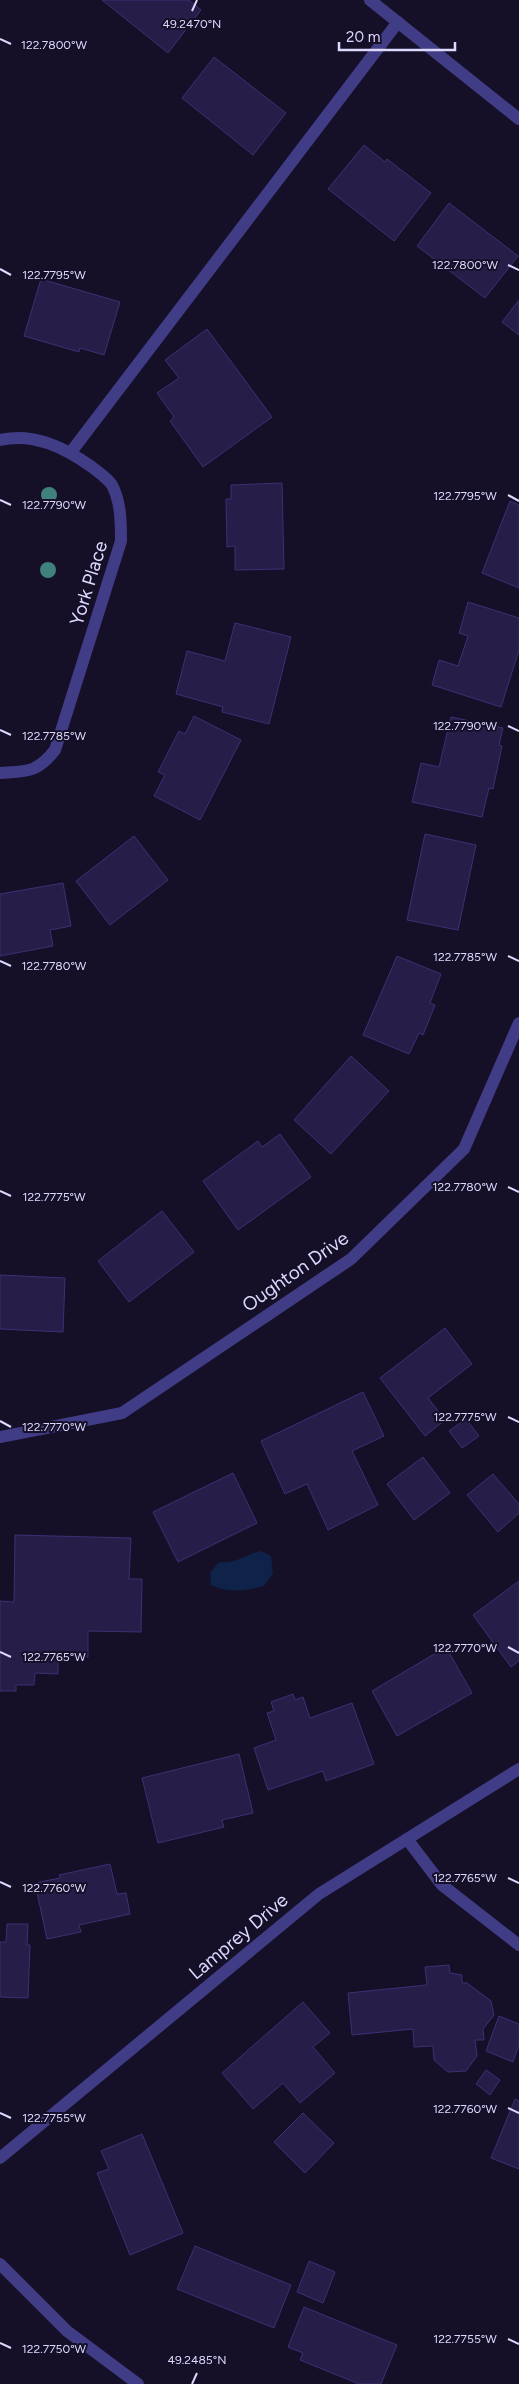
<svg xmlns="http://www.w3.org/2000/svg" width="519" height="2384" viewBox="0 0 519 2384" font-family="Figtree,sans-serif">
<rect width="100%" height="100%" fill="#151028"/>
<path fill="#0e224a" d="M261,1551L271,1556L273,1573L264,1586C247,1591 227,1593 211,1585L210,1573L219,1562C238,1564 243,1555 261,1551Z"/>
<g fill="#271d49" stroke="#3f2f74">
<path d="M102,0H189L201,10L168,53Z"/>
<path d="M214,57L286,113L253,155L182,98Z"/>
<path d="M364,145L385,162L387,159L431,193L394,241L328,189Z"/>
<path d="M449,203L518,256L485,298L417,246Z"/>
<path d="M41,279L120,302L104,355L80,348L79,352L24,336Z"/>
<path d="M519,300V335L502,322Z"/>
<path d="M207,329L272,417L203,467L170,421L174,417L157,393L179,378L165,360Z"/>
<path d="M282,483L284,569L235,570V546L227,547L226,499H231V485Z"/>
<path d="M510,501L519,505V588L482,573Z"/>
<path d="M468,602L519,618V650L501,707L432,685L439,660L458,666L468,636L459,633Z"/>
<path d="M235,623L291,637L269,724L222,712L223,707L176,694L187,651L225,661Z"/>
<path d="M194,716L241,740L200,820L154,796L165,775L158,772L179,731L185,734Z"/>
<path d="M451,717L503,728L499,745L502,746L493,789L489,788L482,817L412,802L421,763L439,767Z"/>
<path d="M425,834L476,845L458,930L407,920Z"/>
<path d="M134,836L168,880L110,925L76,881Z"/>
<path d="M63,883L71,926L50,930L53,946L0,956V894Z"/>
<path d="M397,956L441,974L430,1003L435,1005L423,1035L419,1033L409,1054L363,1035Z"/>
<path d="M351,1056L389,1091L331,1154L294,1120Z"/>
<path d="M280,1134L311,1177L238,1230L203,1181L258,1141L262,1147Z"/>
<path d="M162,1211L194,1252L129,1302L98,1261Z"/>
<path d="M0,1275L65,1278L63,1332L0,1329Z"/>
<path d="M445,1328L472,1364L428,1398L445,1420L425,1436L380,1378Z"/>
<path d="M363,1392L384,1436L352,1451L378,1505L328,1530L307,1484L285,1494L261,1441Z"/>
<path d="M466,1419L479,1436L462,1448L449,1431Z"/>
<path d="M423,1457L450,1493L414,1520L387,1484Z"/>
<path d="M233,1473L257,1523L178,1562L153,1512Z"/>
<path d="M493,1474L519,1504V1513L498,1532L467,1495Z"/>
<path d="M15,1535L131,1538L129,1579H142L141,1632L88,1631V1657L58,1656V1674L35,1673L34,1685H16V1691H0V1601L14,1602Z"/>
<path d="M519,1581V1661L511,1667L473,1615Z"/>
<path d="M446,1647L472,1693L397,1736L372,1691Z"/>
<path d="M293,1694L295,1700L303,1697L310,1718L352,1703L374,1764L326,1781L323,1771L268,1790L254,1748L276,1740L267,1713L274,1711L271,1702Z"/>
<path d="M239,1754L253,1813L222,1820L224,1827L158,1843L142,1778Z"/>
<path d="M110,1864L117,1894L126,1893L130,1914L79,1925L81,1932L47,1939L35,1883L60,1878L59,1875Z"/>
<path d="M7,1924H28L27,1945H30L28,1998L0,1997V1942H6Z"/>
<path d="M449,1965L450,1973L462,1975V1983H467L491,2001L494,2015L483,2029L484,2040H475L477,2056L466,2071L448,2072L434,2060L433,2046L414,2047L413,2029L352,2035L348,1993L427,1985L425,1967Z"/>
<path d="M303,2002L330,2033L313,2047L335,2073L300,2103L283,2083L253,2109L222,2073Z"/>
<path d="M499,2016L519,2024V2045L513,2062L486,2051Z"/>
<path d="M486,2070L500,2080L490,2095L476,2084Z"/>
<path d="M515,2099L519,2101V2169L491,2158Z"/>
<path d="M303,2113L334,2143L305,2173L274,2142Z"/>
<path d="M142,2134L183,2233L130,2255L97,2173L109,2169L101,2151Z"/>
<path d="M195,2246L291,2285L274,2328L177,2289Z"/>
<path d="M309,2261L335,2272L323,2303L297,2292Z"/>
<path d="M304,2307L397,2345L381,2384H359L300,2360L303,2353L288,2347Z"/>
</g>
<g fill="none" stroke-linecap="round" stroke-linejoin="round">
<path stroke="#413c86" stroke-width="12" d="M71,452L398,22"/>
<g stroke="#413c86" stroke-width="12">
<path d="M0,440C34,432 65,448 92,467C98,472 107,478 112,485C121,502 121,523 121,541L55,750C37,773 27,771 0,773"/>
<path d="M0,1437L122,1413L351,1259L464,1149L519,1023"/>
<path d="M407,1839L442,1885L519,1945"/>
<path d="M0,2158L319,1894L519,1769"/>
</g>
<g stroke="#413c86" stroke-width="12">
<path d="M370,0L519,119"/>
<path d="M0,2264L67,2331L138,2384"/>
</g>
</g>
<g fill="#40817d">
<circle cx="49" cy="495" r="8"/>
<circle cx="48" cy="570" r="8"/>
</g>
<path fill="none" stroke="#ddd8fe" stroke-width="2" d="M192,11L197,0M0,39L11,44M508,265L519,270M0,269L11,275M508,495L519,501M0,500L11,505M508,726L519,731M0,730L11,735M508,956L519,961M0,961L11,966M508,1187L519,1192M0,1191L11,1196M508,1417L519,1422M0,1421L11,1427M508,1647L519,1653M0,1652L11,1657M508,1878L519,1883M0,1882L11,1887M508,2108L519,2113M0,2113L11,2118M508,2339L519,2344M0,2343L11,2348M192,2384L197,2373"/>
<g text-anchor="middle" stroke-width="4" stroke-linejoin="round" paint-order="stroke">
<g font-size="19" fill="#ddd8fe" stroke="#151028">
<text transform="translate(88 583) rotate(-73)" y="7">York Place</text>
<text transform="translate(295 1271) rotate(-35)" y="7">Oughton Drive</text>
<text transform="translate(238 1936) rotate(-40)" y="7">Lamprey Drive</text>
</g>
</g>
<g font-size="12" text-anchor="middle" fill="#ddd8fe" stroke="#151028" stroke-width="4" stroke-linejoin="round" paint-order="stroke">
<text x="192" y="28">49.2470°N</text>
<text x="54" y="49">122.7800°W</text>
<text x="465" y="269">122.7800°W</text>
<text x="54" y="279">122.7795°W</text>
<text x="465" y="500">122.7795°W</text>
<text x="54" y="509">122.7790°W</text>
<text x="465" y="730">122.7790°W</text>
<text x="54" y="740">122.7785°W</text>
<text x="465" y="961">122.7785°W</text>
<text x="54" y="970">122.7780°W</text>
<text x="465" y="1191">122.7780°W</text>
<text x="54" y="1201">122.7775°W</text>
<text x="465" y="1421">122.7775°W</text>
<text x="54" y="1431">122.7770°W</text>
<text x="465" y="1652">122.7770°W</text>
<text x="54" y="1661">122.7765°W</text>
<text x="465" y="1882">122.7765°W</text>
<text x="54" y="1892">122.7760°W</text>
<text x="465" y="2113">122.7760°W</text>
<text x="54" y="2122">122.7755°W</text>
<text x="465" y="2343">122.7755°W</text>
<text x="54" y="2353">122.7750°W</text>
<text x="197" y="2364">49.2485°N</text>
</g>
<path d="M339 42v8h116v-8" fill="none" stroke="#ddd8fe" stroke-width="2.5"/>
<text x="346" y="42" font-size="15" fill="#ddd8fe" stroke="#151028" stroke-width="4" paint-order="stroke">20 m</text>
</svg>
